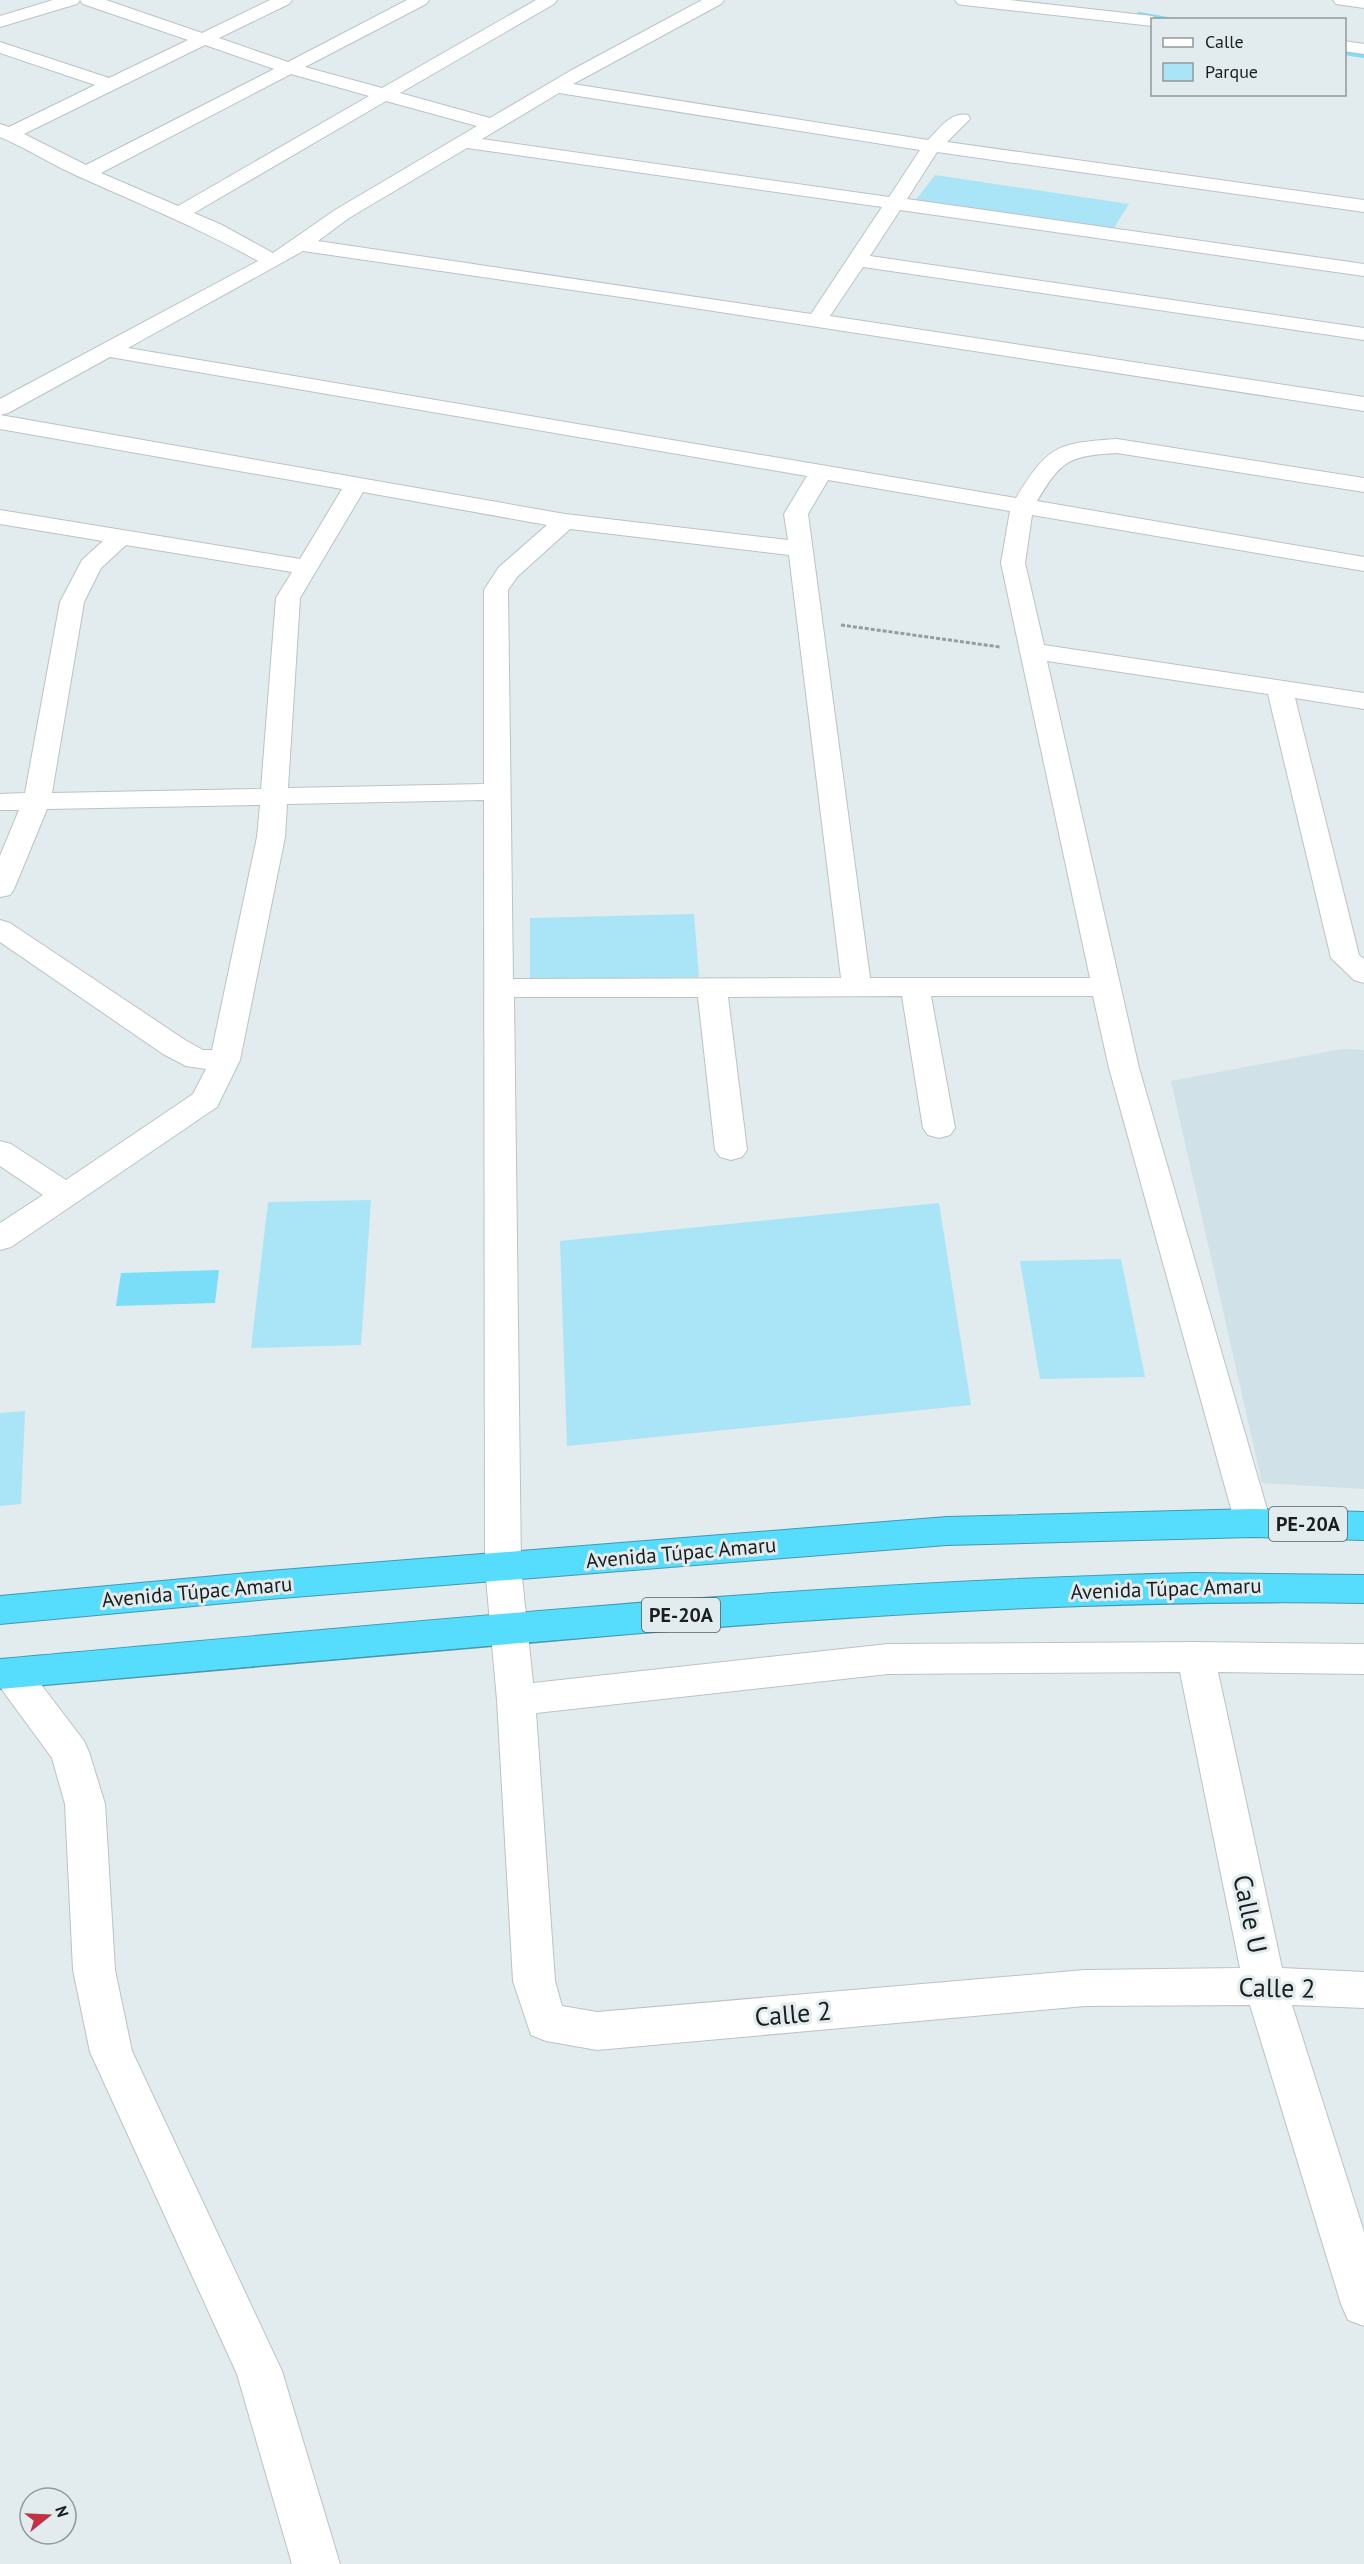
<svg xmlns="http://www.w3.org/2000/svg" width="1364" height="2564" viewBox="0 0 1364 2564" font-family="'PT Sans',sans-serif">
<rect width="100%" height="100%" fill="#e2ebed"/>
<path fill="#d0e2e7" d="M1342,1049L1364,1050V1489L1262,1483L1171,1081Z"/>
<g fill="#a9e5f6">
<path d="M935,175L1129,204L1114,228L915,201Z"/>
<path d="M694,914L699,977L530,982V918Z"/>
<path d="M371,1200L361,1345L251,1348L268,1202Z"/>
<path d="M939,1203L971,1405L567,1446L560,1241Z"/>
<path d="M1121,1259L1145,1377L1040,1379L1020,1261Z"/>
<path d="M25,1411L21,1504L0,1506V1413Z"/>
</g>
<path fill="#7bdef8" d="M219,1270L215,1303L116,1306L121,1273Z"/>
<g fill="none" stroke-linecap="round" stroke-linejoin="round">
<g stroke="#7bdef8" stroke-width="6">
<path d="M1139,15L1167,20"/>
<path d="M1344,52L1364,55"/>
</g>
<g stroke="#bac3c5" stroke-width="2">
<g id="street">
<path d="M53,0H80L77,4L0,27V16Z"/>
<path d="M80,0H106L202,33L270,0H292L289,4L219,38L288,62L407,0H429L426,4L305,67L382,88L536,0H557L554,4L400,93L490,118L570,71L702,0H724L721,4L573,84L928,140C939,129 951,111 968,115L970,119L947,142L1364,200V212L937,152L907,199L1364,264V276L900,210L870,256L1364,328V340L863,267L830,316L1364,397V411L635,299L303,251L128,348L1016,498C1048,446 1056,443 1117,439L1364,478V492L1117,453C1068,456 1062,460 1037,501L1364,557V571L1032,515L1025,563L1044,645L1364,693V709L1295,698L1359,955L1364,959V983L1354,980L1331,958L1268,694L1047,661L1139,1068L1271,1523L1266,1533L1253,1537L1240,1533L1235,1523L1109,1068L1093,996H931L955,1128L950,1135L939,1138L928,1135L923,1128L902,996L728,997L747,1150L742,1157L731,1160L720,1157L715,1150L698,997H514L521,1567L533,1683L888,1644L1196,1642L1364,1644V1674L1218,1672L1282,1968L1364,1972V2008L1292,2005L1364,2232V2326L1348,2320L1341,2304L1250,2005L1085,2006L597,2050L546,2041L531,2035L513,1981L497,1700L485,1567L484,800L287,804L285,837L240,1060L217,1107L11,1247L0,1250V1223L43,1195L0,1166V1141L11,1144L66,1180L193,1094L206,1069L186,1066L163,1054L0,942V920L10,923L185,1040L203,1050H212L257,837L260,805L47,809L14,889L10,895L0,897V856L19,810H0V794L25,793L60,602L82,560L103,541L0,524V510L300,559L342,489L0,429V415L565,514L788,540L784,514L807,476L110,357L8,413L0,415V399L258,261C201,229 142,205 82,178C54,166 28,149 0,137V124L9,127L95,85L0,53V42L109,78L188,40L83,4ZM205,45L274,69L86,165L24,134ZM291,74L369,96L178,206L101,173ZM559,93L920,150L889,197L482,139ZM386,101L477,126L335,210L273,253L222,225L194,213ZM467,148L882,207L811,314L318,241L349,218ZM828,480L1010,511L1001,563L1090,978H870L808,514ZM363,492L547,525L499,567L484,590V784L288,788L300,598ZM570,529L789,555L841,978L513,979L508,590L517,577ZM126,545L292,572L276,598L261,789L52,793L84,602L101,568ZM1180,1672L1240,1968L1085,1970L597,2012L562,2006L555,1981L536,1713L888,1674Z"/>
<path d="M955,0H1010L1152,16L1160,20H1152V26L964,5L958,4Z"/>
<path d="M1333,0H1364V8L1336,4Z"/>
<path d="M1344,41L1364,44V54L1344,51Z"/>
<path d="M11,1658L24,1662L84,1741L89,1752L105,1804L115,1970L132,2051L282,2371L340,2564H292L237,2374L90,2052L73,1970L65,1804L52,1758L0,1687V1662Z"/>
</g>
</g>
<g stroke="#419aaf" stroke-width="2">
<g id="highway">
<path d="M1253,1509L1364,1512V1540L1253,1537L947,1545L269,1599L0,1624V1596L269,1571L947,1517Z"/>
<path d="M1194,1573L1364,1575V1603C1118,1599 874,1614 630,1634C420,1651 210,1670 0,1689V1659C397,1624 795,1582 1194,1573Z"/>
</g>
</g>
<path stroke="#969c9e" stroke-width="3" stroke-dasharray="4 2" stroke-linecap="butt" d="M841,625L1000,647"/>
<use href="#street" fill="#fff" fill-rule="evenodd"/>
<use href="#highway" fill="#56dcfc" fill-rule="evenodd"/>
</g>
<g text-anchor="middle" stroke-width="6" stroke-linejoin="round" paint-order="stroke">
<g fill="#e2ebed" stroke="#575c5d" stroke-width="1.5">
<rect x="1269" y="1507" width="78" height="34" rx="4.5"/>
<rect x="642" y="1598" width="78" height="34" rx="4.5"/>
</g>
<g font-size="20" font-weight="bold" fill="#1b1e1f">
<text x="1308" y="1531">PE-20A</text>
<text x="681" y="1622">PE-20A</text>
</g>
<g font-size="21" fill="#1b1e1f" stroke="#e2ebed">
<text transform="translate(681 1553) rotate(-5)" y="7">Avenida Túpac Amaru</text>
<text transform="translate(1166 1589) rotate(-2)" y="7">Avenida Túpac Amaru</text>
<text transform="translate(197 1592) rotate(-5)" y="7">Avenida Túpac Amaru</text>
</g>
<g font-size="26" fill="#1b1e1f" stroke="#e2ebed">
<text transform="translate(1250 1914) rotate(78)" y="9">Calle U</text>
<text transform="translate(1277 1988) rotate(1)" y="9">Calle 2</text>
<text transform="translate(793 2014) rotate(-5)" y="9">Calle 2</text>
</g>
</g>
<rect x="1151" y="18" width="195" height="78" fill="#e2ebed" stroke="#92999b" stroke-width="1.5"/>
<rect x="1163" y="38" width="30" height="9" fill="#ffffff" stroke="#92999b" stroke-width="1.5"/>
<text x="1205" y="48" font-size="18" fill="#1b1e1f">Calle</text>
<rect x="1163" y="63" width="30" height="18" fill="#a9e5f6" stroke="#92999b" stroke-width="1.5"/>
<text x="1205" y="78" font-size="18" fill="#1b1e1f">Parque</text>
<g transform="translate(48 2516) rotate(72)"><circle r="28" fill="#e2ebed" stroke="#92999b" stroke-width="1.5"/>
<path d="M0-4.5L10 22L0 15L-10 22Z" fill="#c23144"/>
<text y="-9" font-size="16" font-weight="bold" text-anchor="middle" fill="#1b1e1f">N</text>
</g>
</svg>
